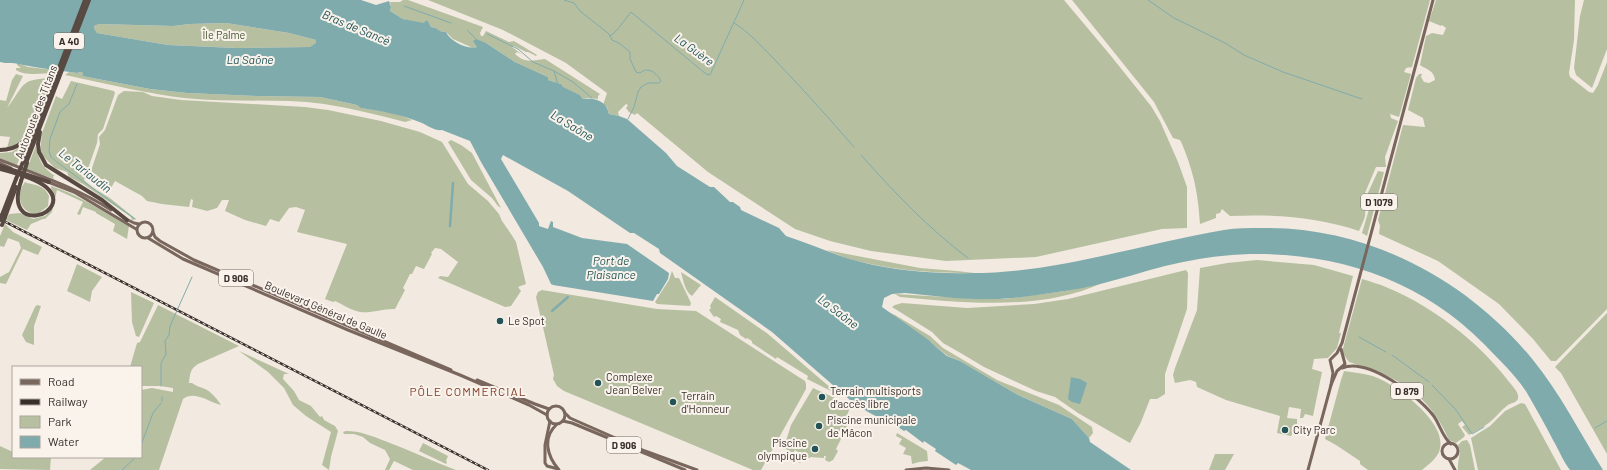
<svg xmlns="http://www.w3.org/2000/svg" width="1607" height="470" viewBox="0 0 1607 470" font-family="Barlow,sans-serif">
<rect width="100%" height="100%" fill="#f2e9e0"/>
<g fill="#b6c0a0">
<path d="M403,0H408L483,27L480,33L481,36H483L486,31L509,42L514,41L537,55L536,56L528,52H526L514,46L512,47L520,53L521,54L517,52L515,54C526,64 532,60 545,59L600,94L598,96V99L588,98L583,99L580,95L562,87L561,84L548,80V77L515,62L486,43L473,48L453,39L446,32H442L436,28L431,27L428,21L426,20L424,24L403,19L390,11L391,7L390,2H400Z"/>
<path d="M428,0H1064L1111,56L1151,106L1160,121L1178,162L1187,187V228L1162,229L1036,257L946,261L871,251L830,241L795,229L708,172L637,113L635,115L629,112L626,108L628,105L626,104L618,112L619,116L609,114L607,107L603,105L607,93L566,63L503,30Z"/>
<path d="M1072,0H1430L1412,67L1406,68L1404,72L1411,74L1399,117L1390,114L1391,118L1398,121L1385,157L1386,167H1376L1362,200C1368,215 1365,217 1359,231C1318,217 1274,214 1230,216L1222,209L1220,213L1216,214V218L1200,224C1198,193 1194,173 1182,144L1180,140L1173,138L1154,102Z"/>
<path d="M1436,0H1575L1574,40L1569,73L1570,77L1589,92L1593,93L1598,85L1607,62V309L1556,361H1551L1533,339L1499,304L1438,261L1379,234L1380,226L1378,220L1403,125L1425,127L1423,118L1408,110L1416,78L1419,74H1422L1421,77L1424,82L1429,83L1435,80C1434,70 1427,70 1420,65L1426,36L1432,33L1443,35L1446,28L1442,25L1441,26L1429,21Z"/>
<path d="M1584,0H1607V49L1592,88L1576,75L1574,68L1580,16Z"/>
<path d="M226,23L289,33L316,40V44L310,47L236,48L168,45L97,33L94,28V26L99,24L173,26L190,24Z"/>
<path d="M17,63L28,67L55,70L53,74C41,72 27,77 16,70V68H21L17,65Z"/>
<path d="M69,72L77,73L81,72L83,73L82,76L150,89L187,93L257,96L320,97L357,105L362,108L394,113L412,120L405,122C378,115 351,108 324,104C278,98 231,103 184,98C166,96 148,92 130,89L65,75Z"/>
<path d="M16,74L23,76L7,108C25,85 19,79 52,78C44,95 34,128 21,140C17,144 12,146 7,148L10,137L0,136V100L6,101L12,80Z"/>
<path d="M71,81L114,91L115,93L103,129L98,134L97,143L84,180C92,188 101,192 111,199C119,205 127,212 136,219L132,220L131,217L83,184L69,177L67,172L55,168L43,156L41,151V143L42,133L56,96L62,99Z"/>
<path d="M124,91L143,92L152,96L181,100L305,107L328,110L381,121L420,132L442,142L468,184L488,201L499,214L502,221L511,234L516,242L526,284L518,287L521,291L511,306L505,307L438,278L440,276L448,277L458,262L441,249L435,248L431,253L432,254L424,269L416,266L412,274H410L403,288L405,290L395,309C383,308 368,315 356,311C349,309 342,304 335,301L333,302L325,299L347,244L297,232L305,210L296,207L289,208L279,222L270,219L266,226L245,220L225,211L229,200H222L217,208L207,211L192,207L193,200L191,199L189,207L162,204L147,201L142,196L115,181L108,193C100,188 89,184 90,174L100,144L99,137L105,130L118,95Z"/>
<path d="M451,140L461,145L472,153L501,208L498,206L492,198L471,180L448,142Z"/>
<path d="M26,142L17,165L0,159V153L12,152Z"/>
<path d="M36,145C38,160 43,168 55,176H53L54,179L27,169Z"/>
<path d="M1378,171L1384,172L1367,236L1362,233L1370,206L1366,197Z"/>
<path d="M25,182L27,183C36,185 45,186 49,196L48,206L38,214C20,214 15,195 25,182Z"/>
<path d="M51,186C80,195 103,212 129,226L127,239L113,231L115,224L96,213V212L83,207L80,215L77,214L83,202L57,190L52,212L45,219H43L31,224L27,230L6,220L9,214L20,213L33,219L45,216L50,211L53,203Z"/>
<path d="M5,224L13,232L42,247L38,255L23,249L6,284L0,283V277L9,272L21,248L19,242L8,238L4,247L0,246V236Z"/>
<path d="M826,250L920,268L957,271L974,273C937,273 898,271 861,262C849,260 837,254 826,250Z"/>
<path d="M1257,260L1314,265L1353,276L1339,333H1341L1337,348L1328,358L1314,359L1312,369L1322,372L1313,416L1305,414L1303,418H1300L1301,409L1289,407L1287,418L1297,419V425L1291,436L1277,433L1280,416L1226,400L1197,387L1196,382L1190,380L1175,383L1173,375L1175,368L1197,310L1200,268L1227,263Z"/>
<path d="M77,264L102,277L92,291L90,302L67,291Z"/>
<path d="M1186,270L1188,273L1187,309L1165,374V394L1157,399H1150L1141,422L1130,443L1078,413L1055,397L1036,391L984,367L964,355L943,343L932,332L892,307L895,305L902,303L967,308L1034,304L1068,299Z"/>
<path d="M672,271L675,278H679L691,303L690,306L657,304L655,302L669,280Z"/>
<path d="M681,272L701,285L692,296C685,292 683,279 681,272Z"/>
<path d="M1362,279C1371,282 1380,284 1388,288C1432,306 1477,341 1506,378C1510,384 1520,392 1518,399C1516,403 1511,403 1508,405C1501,410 1496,417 1490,422C1484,427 1476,431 1469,435L1462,427L1465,425L1462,421L1458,424L1465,435L1464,437L1456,443L1449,440C1429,393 1396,376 1349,362L1342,352Z"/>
<path d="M1102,283C1042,311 964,303 900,297L895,294L981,299H1004L1065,291Z"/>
<path d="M542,290L657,309L696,311L805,381L806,384V389L761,470H753L564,391L557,386L553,379L554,375L536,297L538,292Z"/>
<path d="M131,292L154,303L139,337L136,336L132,322Z"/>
<path d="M715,297L768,334L839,395L807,379L808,376L777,357L776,359L752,343V341L747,338L746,339L740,335L738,330L720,322L721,319L716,316L714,317L709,310L711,308L710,306Z"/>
<path d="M37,305L41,306L34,326V345L26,342L22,335L35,307Z"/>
<path d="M158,305L239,346L198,364C190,369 190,374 189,383H192C197,387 202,387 207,390C212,393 218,400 221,405C209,402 194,390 183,399L159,470H90L106,457H141V390L152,388L173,392V388L160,386H141V367H130L137,343L140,342Z"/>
<path d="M889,313L895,315L930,336L943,348L997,380L1059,405L1092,427L1093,433L1089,438L1072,419L1018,395L960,361L948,356L936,347L929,340Z"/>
<path d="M1607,313V454L1561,373L1555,367Z"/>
<path d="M239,351L289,374H284L283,379L294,391L299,400L311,406L320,417L322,416L324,420L335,426L338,431L331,457L329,470L322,465L331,432L306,416L293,405L284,388L268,372Z"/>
<path d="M1344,371C1358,373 1372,374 1384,381C1403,391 1450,426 1439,452C1436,459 1428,465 1422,470H1368L1360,464V461L1336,445L1325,439L1341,380Z"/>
<path d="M813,388L835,398L848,408L849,410L845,422L847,427L836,449L838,451L833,460L829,462L825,460L826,456H824V458L810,457V458H807V456L803,457L800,463L794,459L798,452L795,450L793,453L784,448L787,443L786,441L791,425Z"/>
<path d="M1521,403L1525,404L1561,470H1478L1471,438L1490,426L1505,411Z"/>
<path d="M346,431C360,431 372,436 385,441C409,450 432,461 456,470H413L394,461L389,470H385L390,459L385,450L370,443L363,437L354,434H344L343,432Z"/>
<path d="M897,433L927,451L928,461L919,462L912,464L911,456L903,454L906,448L899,444L902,439L896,436Z"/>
<path d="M1467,440L1470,445L1475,470H1458C1457,461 1462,453 1458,445L1462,441Z"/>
<path d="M423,443L448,456L446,461L447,462L446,464L419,451Z"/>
<path d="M0,446L13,452V457H51L50,470L0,469Z"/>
<path d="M1215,454H1234L1225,470H1209Z"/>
</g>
<g fill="#80abad" fill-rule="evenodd">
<path d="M0,0H361L376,5L389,1L391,7L390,11L403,19L424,23L426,20L428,21L431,27L436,28L442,32H446C450,41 467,50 477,47L473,41L476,39L486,43L515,62L548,77V80L561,84L563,87L580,95L583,99C592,98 602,99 607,108C608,110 608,112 609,114L619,116L627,119L666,153L677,166L710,187H714L730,202H733L740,207L741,210L779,228L786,236C811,244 836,256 861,262C895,271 937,274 972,273C1058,273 1140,244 1224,230C1236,228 1249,228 1261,228C1367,226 1467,279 1533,360C1560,393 1580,433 1603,470H1570C1563,461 1559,450 1553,440C1545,424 1536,409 1527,393C1516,375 1499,360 1484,344C1410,268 1302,242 1199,259C1153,266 1110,285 1065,291C1041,294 1017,299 993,299C963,300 934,296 905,293L892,294L884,298L882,307L929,340L936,347L947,356L960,361L1018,395L1072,419L1089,438L1090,442L1131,470H971L958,463L956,465L935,451L936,449L924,441L923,443L906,430L904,431L895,425H893L868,412L850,400L772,332L660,253L659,249L634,233H630L568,191L503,155L501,159L539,223V226L548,229L551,221L553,222V227L582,238L627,244L669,273L668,279L659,294H657L653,301L553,285L551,284L543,267L481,162L470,141L442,130C435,131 428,126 422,123C403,115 382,111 361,108L357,105L320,97L257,96L187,93L150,89L82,76L83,73L81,72L77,73C57,70 38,68 18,64C13,62 7,64 0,62ZM226,23L289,33L316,40V43L310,47L236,48L168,45L97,33L94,28V26L99,24L173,26L190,24Z"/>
<path d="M1071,377L1080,379L1087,383L1080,404L1072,402L1068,399Z"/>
</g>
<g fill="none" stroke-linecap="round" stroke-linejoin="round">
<g stroke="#80abad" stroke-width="1">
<path d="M564,0L574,3L580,11L609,34L612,40L619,43L630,52V59L636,72L640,73C648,66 657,73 661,81L659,83H648L641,87L638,92L634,107L628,119"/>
<path d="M1148,0L1174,18L1225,43L1244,55L1283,72L1362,99"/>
<path d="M404,6L451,23"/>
<path d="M734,23C749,32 761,46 773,58C801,87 827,116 854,147"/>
<path d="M467,30L476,39"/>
<path d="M487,34L518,49L533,62L554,71L558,85"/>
<path d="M610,36C619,30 624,20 631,12L706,74L710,75L744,0"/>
<path d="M554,71L573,82L592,98"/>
<path d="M77,84L69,104L60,112L50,139L49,151L51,157L58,163L135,219"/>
<path d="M861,155C894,192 929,229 968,258"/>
<path d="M1359,337L1386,352"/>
<path d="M1392,355L1429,382"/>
<path d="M1432,385L1456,410L1472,434L1484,427"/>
<path d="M161,386V363L166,354L165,341L169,335L170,326L192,277"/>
<path d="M162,401V397"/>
<path d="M1595,428L1607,421"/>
<path d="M141,445L153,413L161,403"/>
<path d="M122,470L136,457"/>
</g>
<g stroke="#80abad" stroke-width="2.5">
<path d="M450,226L453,183"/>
<path d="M552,311L568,297"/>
</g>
<g stroke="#79665d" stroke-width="3">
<path d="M0,160C38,175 77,188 111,210"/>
<path d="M0,163L11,168"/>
<path d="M48,182L74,192L136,229"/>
<path d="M126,219L134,223L139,224"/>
<circle cx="145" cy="230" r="8"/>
<path d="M153,232L155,237L160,241L194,260L451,370"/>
<path d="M148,238L183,259L348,330L460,375L529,405L547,415"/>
<path d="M1342,368C1368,357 1418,396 1433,415C1440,424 1442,437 1451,444"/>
<path d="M477,380L535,404L549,409"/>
<path d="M1331,385L1333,373L1330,360L1337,353L1342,343L1433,0"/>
<circle cx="556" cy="415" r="9"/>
<path d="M565,413L570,418L645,451L697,470"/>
<path d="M550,421L545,445V463L547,466L558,469"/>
<path d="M563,421L572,423L685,470"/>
<path d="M557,424C542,438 547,456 559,470"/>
<circle cx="1450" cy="451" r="8"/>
<path d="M1449,459L1455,470"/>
<path d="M906,470L926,468L949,470"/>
<path d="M1308,470L1331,385L1337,371L1345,364L1341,349"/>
</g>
<g stroke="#584942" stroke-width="4">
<path d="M40,132L38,144L39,152L46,165L102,200L127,220"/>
<path d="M0,150C18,150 27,140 34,125"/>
<path d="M23,162L85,0"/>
<path d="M26,163L89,0"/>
<path d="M0,166L49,182"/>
<path d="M0,169C12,172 36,179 46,187C76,213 2,238 21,181"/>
<path d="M2,215L16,179"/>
<path d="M5,217L16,187"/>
</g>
<g stroke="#382f2a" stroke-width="2.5">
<path id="rail" d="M0,219L488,470"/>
</g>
<use href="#rail" stroke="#f9f3ec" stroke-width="1" stroke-dasharray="3" stroke-linecap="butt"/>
<g stroke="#584942" stroke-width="4">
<path d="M16,179L23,162"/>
<path d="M21,181L27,163"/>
<path d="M0,220L2,215"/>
<path d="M2,225L5,217"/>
</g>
</g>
<g fill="#225457" stroke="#f9f3ec" stroke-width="1.5">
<circle cx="500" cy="321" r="4"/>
<circle cx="598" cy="383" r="4"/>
<circle cx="822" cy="397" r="4"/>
<circle cx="673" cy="402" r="4"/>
<circle cx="819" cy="426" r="4"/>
<circle cx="1285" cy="430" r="4"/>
<circle cx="815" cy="449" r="4"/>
</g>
<g text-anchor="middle" stroke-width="4" stroke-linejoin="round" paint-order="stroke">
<g fill="#f9f3ec" stroke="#726a64" stroke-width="1">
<rect x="54" y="33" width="30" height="16" rx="3"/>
<rect x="1361" y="194" width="36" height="16" rx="3"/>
<rect x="219" y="270" width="34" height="16" rx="3"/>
<rect x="1391" y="383" width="32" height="16" rx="3"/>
<rect x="607" y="437" width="34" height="16" rx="3"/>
</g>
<g font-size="10" font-weight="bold" fill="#382f2a">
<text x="69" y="45">A 40</text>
<text x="1379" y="206">D 1079</text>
<text x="236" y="282">D 906</text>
<text x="1407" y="395">D 879</text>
<text x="624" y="449">D 906</text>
</g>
<g font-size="11" fill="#475530" stroke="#f9f3ec">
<text x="224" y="39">Île Palme</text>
</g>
<g font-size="11" fill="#382f2a" stroke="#f9f3ec">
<text transform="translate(36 112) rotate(-69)" y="4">Autoroute des Titans</text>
<text transform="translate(326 310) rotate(23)" y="4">Boulevard Général de Gaulle</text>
</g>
<g font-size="11" fill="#382f2a" stroke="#f9f3ec" text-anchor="start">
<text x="508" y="325">Le Spot</text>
<text x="606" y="381">Complexe<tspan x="606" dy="13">Jean Belver</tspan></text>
<text x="830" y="395">Terrain multisports<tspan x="830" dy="13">d'accès libre</tspan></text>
<text x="681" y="400">Terrain<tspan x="681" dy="13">d'Honneur</tspan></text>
<text x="827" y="424">Piscine municipale<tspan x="827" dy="13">de Mâcon</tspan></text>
<text x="1293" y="434">City Parc</text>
<text x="807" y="447" text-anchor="end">Piscine<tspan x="807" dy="13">olympique</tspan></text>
</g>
<g font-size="12" font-style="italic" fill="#225457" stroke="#f9f3ec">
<text transform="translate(356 28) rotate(23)" y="4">Bras de Sancé</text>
<text transform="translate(694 50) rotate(36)" y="4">La Guère</text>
<text x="250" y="64">La Saône</text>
<text transform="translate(572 126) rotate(31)" y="4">La Saône</text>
<text transform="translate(85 171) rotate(38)" y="4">Le Tariaudin</text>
<text x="611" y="265">Port de<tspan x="611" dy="14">Plaisance</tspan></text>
<text transform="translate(838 312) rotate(37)" y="4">La Saône</text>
</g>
<g font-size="12" letter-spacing="1" fill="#823d28" stroke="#f9f3ec">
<text x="468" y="396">PÔLE COMMERCIAL</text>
</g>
</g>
<rect x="12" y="366" width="130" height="92" fill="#f9f3ec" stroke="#aca59e"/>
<rect x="20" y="379" width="20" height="6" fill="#79665d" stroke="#aca59e"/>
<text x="48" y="386" font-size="12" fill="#382f2a">Road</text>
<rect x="20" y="399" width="20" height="6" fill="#382f2a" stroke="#aca59e"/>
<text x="48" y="406" font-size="12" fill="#382f2a">Railway</text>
<rect x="20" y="416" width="20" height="12" fill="#b6c0a0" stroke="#aca59e"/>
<text x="48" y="426" font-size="12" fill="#382f2a">Park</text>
<rect x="20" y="436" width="20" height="12" fill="#80abad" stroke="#aca59e"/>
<text x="48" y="446" font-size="12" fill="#382f2a">Water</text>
</svg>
